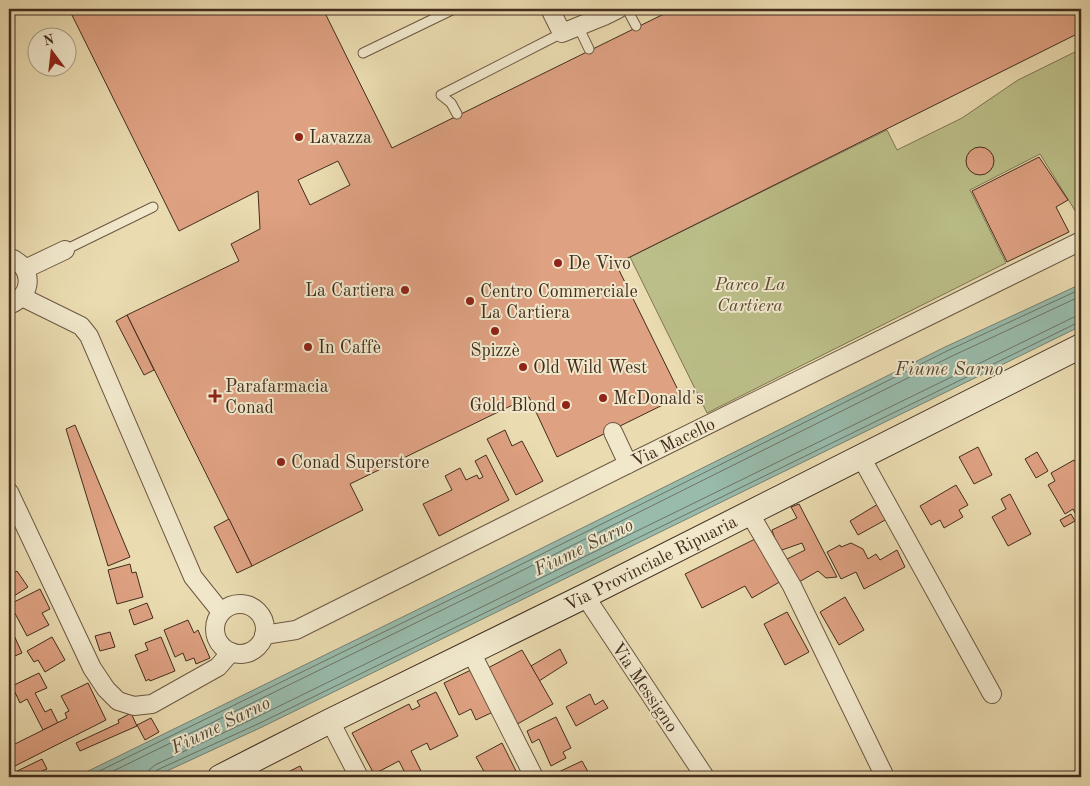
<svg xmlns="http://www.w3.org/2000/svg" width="1090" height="786" viewBox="0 0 1090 786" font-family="'Old Standard TT',serif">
<rect width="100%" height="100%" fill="#eadbb0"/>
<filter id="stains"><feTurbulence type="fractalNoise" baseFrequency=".004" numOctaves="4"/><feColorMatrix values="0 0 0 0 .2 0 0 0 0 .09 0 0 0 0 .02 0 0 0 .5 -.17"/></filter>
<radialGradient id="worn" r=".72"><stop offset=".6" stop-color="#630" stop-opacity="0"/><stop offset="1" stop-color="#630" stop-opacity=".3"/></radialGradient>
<path fill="#bbbe88" stroke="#7f7653" d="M1081,49V217H1079L1040,154L970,190L1006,263L707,413L630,257L887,130L897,150L962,118L1018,80Z"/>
<path fill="#98bbac" stroke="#768273" d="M1081,284V326L262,727L154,777H76L482,578L945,347Z"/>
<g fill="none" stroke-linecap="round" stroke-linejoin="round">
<g stroke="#6e7465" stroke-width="1">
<path d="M87,777L484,583L947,351L1081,289"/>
<path d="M101,777L487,588L950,357L1081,296"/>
<path d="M148,777L149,770L155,765L257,717L1074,317L1081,316"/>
<path d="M154,777L155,773L157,770L260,723L979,371L1077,323L1081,322"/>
</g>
</g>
<g fill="#dea182" stroke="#432d1e" fill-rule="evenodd">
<path d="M69,9H323L392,148L674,9H1081V32L616,264L681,396L557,457L529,397L350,484L363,510L252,566L127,315L239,261L231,244L260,229L258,191L179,231ZM338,161L350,185L310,205L298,180Z"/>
<circle cx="980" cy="161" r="14"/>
<path d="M1039,157L1068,200L1056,207L1069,232L1007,262L972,191Z"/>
<path d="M127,315L154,370L144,375L116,321Z"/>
<path d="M75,425L130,557L108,566L66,429Z"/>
<path d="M505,430L512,446L522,441L543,481L516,495L487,439Z"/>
<path d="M978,447L992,475L974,484L959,457Z"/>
<path d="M1037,452L1048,471L1036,478L1025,459Z"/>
<path d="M486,455L509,500L439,536L423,504L452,490L445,476L460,468L466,480L477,475L479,479L483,477L475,461Z"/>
<path d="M1074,460L1077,464L1081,462V512L1076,515L1073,509L1065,514L1048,485L1055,481L1051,473Z"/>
<path d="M956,485L968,505L959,510L963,517L944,528L940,520L931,525L920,506Z"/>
<path d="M1010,494L1031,534L1008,546L992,517L1006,509L1001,499Z"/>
<path d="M799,504L837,577L826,578L818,571L799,582L783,561L805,550L802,543L779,551L772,530L797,518L791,507Z"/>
<path d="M878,504L887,519L858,535L850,521Z"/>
<path d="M1071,514L1075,521L1064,527L1060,520Z"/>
<path d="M229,519L252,566L237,573L214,527Z"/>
<path d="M757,538L783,580L752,598L745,586L702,608L685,574Z"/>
<path d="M851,543L863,549L868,559L876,554L880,560L897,550L905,567L864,589L856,572L841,579L827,552L840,545L841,547Z"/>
<path d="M130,564L132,573L136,572L143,597L117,604L108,570Z"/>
<path d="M17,571L28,587L14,596L9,587V576Z"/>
<path d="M40,589L50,609L42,613L49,625L27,636L10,604Z"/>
<path d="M845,597L864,630L839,645L820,612Z"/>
<path d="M147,603L153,618L134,625L129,610Z"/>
<path d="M787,612L809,652L785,665L764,624Z"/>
<path d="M188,620L194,633L198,630L210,658L196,664L194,658L186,661L183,653L175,657L164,630Z"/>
<path d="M12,631L22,653L10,658L14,667L9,669V633Z"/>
<path d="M110,632L115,647L100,651L95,636Z"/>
<path d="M52,637L65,660L45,672L38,660L34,662L27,651Z"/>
<path d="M161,637L175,671L150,681L149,679L146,681L135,655L148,650L145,643Z"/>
<path d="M560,649L567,663L539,681L531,666Z"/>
<path d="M522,650L553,704L512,727L486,669Z"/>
<path d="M473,669L493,712L476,720L471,709L459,715L444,683Z"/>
<path d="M39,673L47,688L35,693L45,712L51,709L58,723L43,730L27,699L20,703L12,686Z"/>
<path d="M88,683L106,720L9,769V747L67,718L65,713L69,711L61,696Z"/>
<path d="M436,692L458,736L430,750L427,743L411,751L424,777H407L399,761L374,774L352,733L409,704L412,710L420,706L417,701Z"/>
<path d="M590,694L595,705L603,700L608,708L576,726L566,707Z"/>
<path d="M131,713L137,726L80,751L76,743L119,723L118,720Z"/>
<path d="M556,717L571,748L563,752L566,758L551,766L539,739L532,743L527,731Z"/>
<path d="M151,718L159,732L145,740L137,725Z"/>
<path d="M502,743L518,775L514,777H487L476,757Z"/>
<path d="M42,759L47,769L28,777H9V775Z"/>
<path d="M582,761L591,777H548Z"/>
<path d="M300,766L306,777H278Z"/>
</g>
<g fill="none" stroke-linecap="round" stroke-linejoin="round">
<g stroke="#6d5842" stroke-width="11">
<g id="lane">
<path d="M627,9L636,26"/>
<path d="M578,26L589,49"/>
<path d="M363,53L454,9"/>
<path d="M457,114L451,103L441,95L562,33"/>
<path d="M65,250L153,207"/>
</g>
</g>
<g stroke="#6d5842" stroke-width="20">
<g id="street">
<path d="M550,9L562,33L604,16L618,9"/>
<path d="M9,257C34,267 34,295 9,305"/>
<path d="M25,269L65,250"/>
<path d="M22,297L81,326L89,336L193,577L221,612"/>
<path d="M613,432L628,464"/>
<path d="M861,457L992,694"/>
<path d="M9,492L92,668L106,689L118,701L134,706L152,704L218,667L231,652"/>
<path d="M750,514L792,586L885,777"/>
<path d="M585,596L705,777"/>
<circle cx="240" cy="629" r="25"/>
<path d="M264,635L296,630L628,464L1081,241"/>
<path d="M471,652L534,777"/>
<path d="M330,721L359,777"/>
</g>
</g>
<g stroke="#432d1e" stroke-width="26">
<g id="secondary">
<path id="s1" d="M220,777L330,721L585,596L1081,346"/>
</g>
</g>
<use href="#lane" stroke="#f1e8cc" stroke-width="9"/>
<use href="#street" stroke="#f1e8cc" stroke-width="18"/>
<use href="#secondary" stroke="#f1e8cc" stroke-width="24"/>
</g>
<g fill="#8f2418" stroke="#f1e8cc" stroke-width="2">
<circle cx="299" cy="137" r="5"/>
<circle cx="558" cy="263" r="5"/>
<circle cx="405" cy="290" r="5"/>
<circle cx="470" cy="301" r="5"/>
<circle cx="495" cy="331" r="5"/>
<circle cx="308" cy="347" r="5"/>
<circle cx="523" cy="367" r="5"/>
<path d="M212.5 388.5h5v5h5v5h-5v5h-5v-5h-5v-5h5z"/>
<circle cx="603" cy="398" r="5"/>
<circle cx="566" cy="405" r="5"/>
<circle cx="281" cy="462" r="5"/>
</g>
<g text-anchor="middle" stroke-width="4" stroke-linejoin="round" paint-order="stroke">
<g font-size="18" fill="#432d1e" stroke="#f1e8cc" text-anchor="start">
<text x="309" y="143">Lavazza</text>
<text x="568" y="269">De Vivo</text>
<text x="395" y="296" text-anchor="end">La Cartiera</text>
<text x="480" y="297">Centro Commerciale<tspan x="480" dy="21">La Cartiera</tspan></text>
<text x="318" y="353">In Caffè</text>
<text x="495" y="356" text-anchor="middle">Spizzè</text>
<text x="533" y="373">Old Wild West</text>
<text x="225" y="392">Parafarmacia<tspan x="225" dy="21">Conad</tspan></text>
<text x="613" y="404">McDonald's</text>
<text x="556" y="411" text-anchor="end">Gold Blond</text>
<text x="291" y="468">Conad Superstore</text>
</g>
<g font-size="18" font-style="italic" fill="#5b4a33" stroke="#f1e8cc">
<text x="750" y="290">Parco La<tspan x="750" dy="21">Cartiera</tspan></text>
</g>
<g font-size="18" fill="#432d1e" stroke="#f1e8cc">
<text transform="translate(673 442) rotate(-26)" y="6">Via Macello</text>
<text dy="6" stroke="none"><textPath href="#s1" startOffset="481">Via Provinciale Ripuaria</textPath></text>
<text transform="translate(645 687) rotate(56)" y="6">Via Messigno</text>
</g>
<g font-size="19" font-style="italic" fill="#54493a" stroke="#f1e8cc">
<text x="949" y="375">Fiume Sarno</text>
<text transform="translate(583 546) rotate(-26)" y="7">Fiume Sarno</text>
<text transform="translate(220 724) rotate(-26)" y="7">Fiume Sarno</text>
</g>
</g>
<rect width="1090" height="786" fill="none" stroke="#eadbb0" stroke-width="30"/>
<rect x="10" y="10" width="1070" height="766" fill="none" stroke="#432d1e" stroke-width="2.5"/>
<rect x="15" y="15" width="1060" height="756" fill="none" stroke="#432d1e"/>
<g transform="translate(52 52) rotate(345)"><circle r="24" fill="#f1e8cc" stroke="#ab9d86"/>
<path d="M0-4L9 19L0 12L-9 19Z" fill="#8f2418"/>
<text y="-8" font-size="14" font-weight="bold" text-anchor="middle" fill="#432d1e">N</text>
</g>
<rect width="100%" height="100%" filter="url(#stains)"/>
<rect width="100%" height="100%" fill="url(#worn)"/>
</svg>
